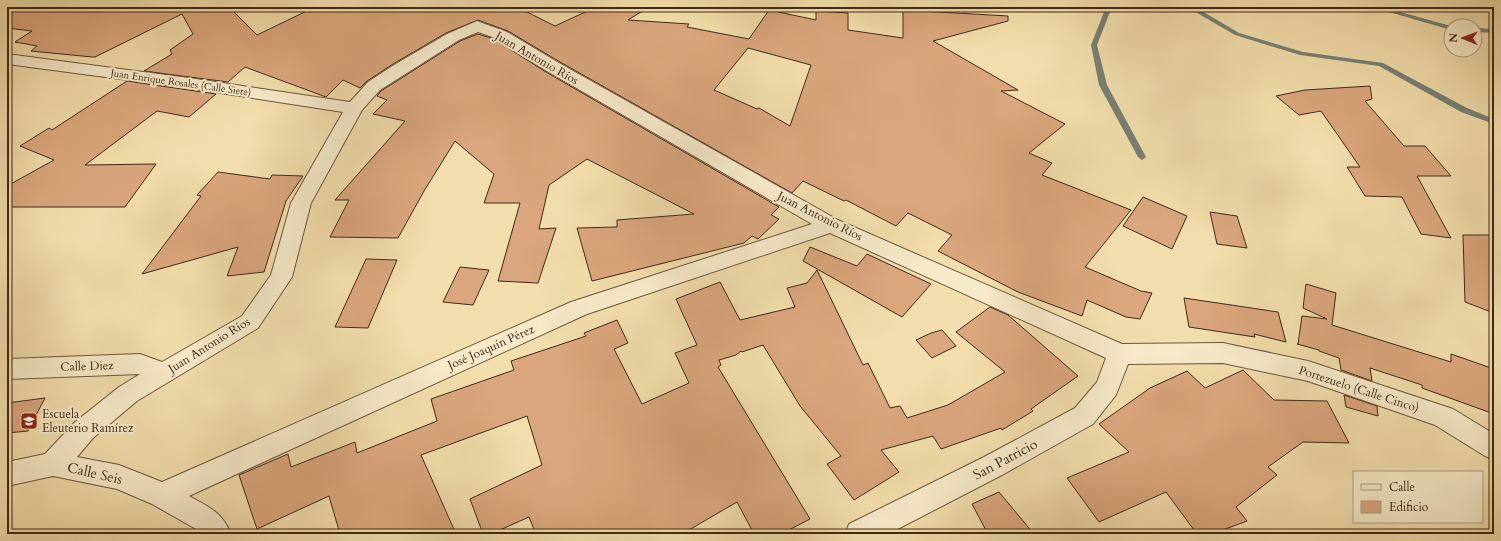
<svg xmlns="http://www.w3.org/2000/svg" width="1501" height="541" viewBox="0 0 1501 541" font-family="Cardo,serif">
<rect width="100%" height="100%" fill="#f2deac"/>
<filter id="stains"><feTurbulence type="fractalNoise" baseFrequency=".005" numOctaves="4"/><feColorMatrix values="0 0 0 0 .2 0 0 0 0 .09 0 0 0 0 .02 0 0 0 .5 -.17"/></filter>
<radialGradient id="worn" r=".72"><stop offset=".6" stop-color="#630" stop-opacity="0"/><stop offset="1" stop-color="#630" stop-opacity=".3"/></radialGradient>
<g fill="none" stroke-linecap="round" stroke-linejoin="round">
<g fill="#768175" fill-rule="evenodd">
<path d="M1106,7H1112L1097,45L1107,85L1146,157L1142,160L1138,157L1099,85L1091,45Z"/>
<path d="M1187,7H1195L1239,33L1303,52L1383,63L1467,108L1494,119V124L1461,112L1379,66L1300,55L1235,35Z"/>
<path d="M1372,7H1382L1451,26V30Z"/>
<path d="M1475,28L1494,29V33L1475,32Z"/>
</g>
</g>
<g fill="#daa67d" stroke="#3e2a1a" fill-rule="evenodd">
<path d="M7,7H229L257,35L315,7H517L555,26L596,7H649L628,20L689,24L687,27L749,39L769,10L816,20V11L848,13V30L903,38V10L1008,16V21L933,41L1018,90L1001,91L1065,124L1029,153L1052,163L1042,175L1131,210L1085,267L1141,291L1152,293L1140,319L1126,317L1087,300L1082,316L1018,292L938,251L952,235L908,213L896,226L846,200L844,201L803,181L792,193L560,62L508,31L478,20L446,33L393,64L367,81L360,88L343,80L326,97L245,67L228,82L144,71L172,54L170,50L193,34L182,14L95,57H92L31,51L37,46L15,42L32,31L7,28ZM748,48L811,65L790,126L759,108L757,109L714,90Z"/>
<path d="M478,34L494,39L546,72L779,207L771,215L779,219L758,239L752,236L744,243L592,281L577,228L617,227V220L694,214L587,159L549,185L539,229L556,228L538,283L498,281L520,203H484L494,174L455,141L424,191L398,238L330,237L349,200H335L405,121L373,114L387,100L377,96L381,91L460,41Z"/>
<path d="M127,81L216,94L189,117L157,111L85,165L156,164L125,207H7V186L54,160L20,146L49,128L52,130Z"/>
<path d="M1370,86L1372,99L1365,101L1404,146H1425L1451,176H1417L1451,238L1421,234L1402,197L1365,196L1347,167H1360L1321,111L1299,115L1276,96L1305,90Z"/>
<path d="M218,172L270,179L272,175L303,176L286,201L264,272L227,276L238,247L142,274L201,196L197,195Z"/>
<path d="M1143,197L1187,216L1172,249L1123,226Z"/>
<path d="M1210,212L1237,216L1247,248L1217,244Z"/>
<path d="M1463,235H1494V313L1465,302Z"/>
<path d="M810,247L857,266L867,254L931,284L902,317L803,261Z"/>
<path d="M366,259L397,260L368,328L335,327Z"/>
<path d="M460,267L489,270L473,305L443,302Z"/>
<path d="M817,270L863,365L868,363L890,408L900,406L907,418L948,405L1005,372L956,332L990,307L1008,315L1078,376L1031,409L1033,411L1002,430L1001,428L941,449L933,436L881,450L899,472L854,500L827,464L841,456L800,406L763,345L742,352L741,351L736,355L719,360L721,365L718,367L810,519L781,534H754L737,502L682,534H536L529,517L491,534H483L470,499L542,465L527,416L421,455L456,534H340L329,496L257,529L239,475L288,454L291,467L355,442L357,453L437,421L431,399L514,370L511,361L586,336L584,333L617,320L628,343L614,349L642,404L689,383L675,353L697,345L676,299L720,282L740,320L795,307L787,288L807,283Z"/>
<path d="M1306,284L1336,293L1332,325L1451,362V354L1494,369V414L1422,388V385L1370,368L1372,381L1341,370L1339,358L1319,351V350L1297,344H1298L1302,316L1327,319L1303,308Z"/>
<path d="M1184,298L1278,312L1286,342L1254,334L1255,337L1189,327Z"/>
<path d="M942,330L956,346L932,358L916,340L931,333Z"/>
<path d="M1243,370L1274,400L1327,401L1349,443L1303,442L1268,467L1277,475L1236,507L1247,521L1212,534H1197L1166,492L1099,522L1067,478L1129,452L1099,424L1150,388L1187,371L1205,388Z"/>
<path d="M1344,395L1377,406L1378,416L1346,407Z"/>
<path d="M45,398L28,431L7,433V403Z"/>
<path d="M999,492L1034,534H988L972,504Z"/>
</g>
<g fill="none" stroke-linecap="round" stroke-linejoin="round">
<g stroke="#6b573e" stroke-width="2">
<path id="street" d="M477,21L507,32L559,63L838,220L1122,344L1223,343L1308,361L1453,409L1494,434V460L1485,456L1435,425L1308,381L1223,363L1128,364L1116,395L1093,424L1002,475L888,534H845L849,524L984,457L1075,408L1097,382L1106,358L830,233L587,314L189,496C209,507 222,512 231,534H200L196,529L152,504L117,489L53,476L7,486V462L45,454L75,422L119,387L140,374L7,379V359L140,354L162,362L242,316L271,275L291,203L343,112L189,88L7,64V54L189,78L350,102L368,82L394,65L447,34ZM478,32L495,38L547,71L812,224L571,302L162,482L119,465L77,457L93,438L137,401L258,328L292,277L311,203L362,110L380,90L459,40Z"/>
</g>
<use href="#street" fill="#f7eac9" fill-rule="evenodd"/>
</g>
<defs>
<g id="school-square" transform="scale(0.9)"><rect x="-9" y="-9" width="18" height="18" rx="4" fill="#8f2418" stroke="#f7eac9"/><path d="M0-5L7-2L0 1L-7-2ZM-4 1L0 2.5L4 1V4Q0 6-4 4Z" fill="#fff"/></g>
</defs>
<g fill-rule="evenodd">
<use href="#school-square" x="29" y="421"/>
</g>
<g text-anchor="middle" stroke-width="4" stroke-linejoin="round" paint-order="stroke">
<g font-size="10" fill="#3e2a1a" stroke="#f7eac9">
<text transform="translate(181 82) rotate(8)" y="4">Juan Enrique Rosales (Calle Siete)</text>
</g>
<g font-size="12" fill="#3e2a1a" stroke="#f7eac9">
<text transform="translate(537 58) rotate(30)" y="4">Juan Antonio Ríos</text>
<text transform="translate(820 216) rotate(27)" y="4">Juan Antonio Ríos</text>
<text transform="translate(209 345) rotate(-32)" y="4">Juan Antonio Ríos</text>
<text transform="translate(491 347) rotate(-24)" y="4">José Joaquín Pérez</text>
<text transform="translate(87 366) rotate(-2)" y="4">Calle Diez</text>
<text transform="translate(1359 389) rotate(18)" y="4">Portezuelo (Calle Cinco)</text>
</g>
<g font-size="12" fill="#3e2a1a" stroke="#f7eac9" text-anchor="start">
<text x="42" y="418">Escuela<tspan x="42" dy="14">Eleuterio Ramírez</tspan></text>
</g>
<g font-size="14" fill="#3e2a1a" stroke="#f7eac9">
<text transform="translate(1005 459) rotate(-28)" y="5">San Patricio</text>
<text transform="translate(95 473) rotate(13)" y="5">Calle Seis</text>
</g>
</g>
<rect width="1501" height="541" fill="none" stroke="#f2deac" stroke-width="24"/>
<rect x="8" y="8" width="1485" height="525" fill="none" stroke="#3e2a1a" stroke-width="2"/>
<rect x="12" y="12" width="1477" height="517" fill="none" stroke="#3e2a1a"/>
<rect x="1353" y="471" width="130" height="52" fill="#f7eac9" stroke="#ad9d83"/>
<rect x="1361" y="484" width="20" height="6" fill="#f7eac9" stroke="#ad9d83"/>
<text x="1389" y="491" font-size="12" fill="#3e2a1a">Calle</text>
<rect x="1361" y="501" width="20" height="12" fill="#daa67d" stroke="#ad9d83"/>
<text x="1389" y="511" font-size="12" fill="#3e2a1a">Edificio</text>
<g transform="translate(1463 38) rotate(271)"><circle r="19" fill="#f7eac9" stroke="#ad9d83"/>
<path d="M0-3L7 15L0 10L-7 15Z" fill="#8f2418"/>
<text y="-6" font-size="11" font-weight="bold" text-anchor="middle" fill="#3e2a1a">N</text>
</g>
<rect width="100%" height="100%" filter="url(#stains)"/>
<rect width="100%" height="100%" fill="url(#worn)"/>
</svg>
